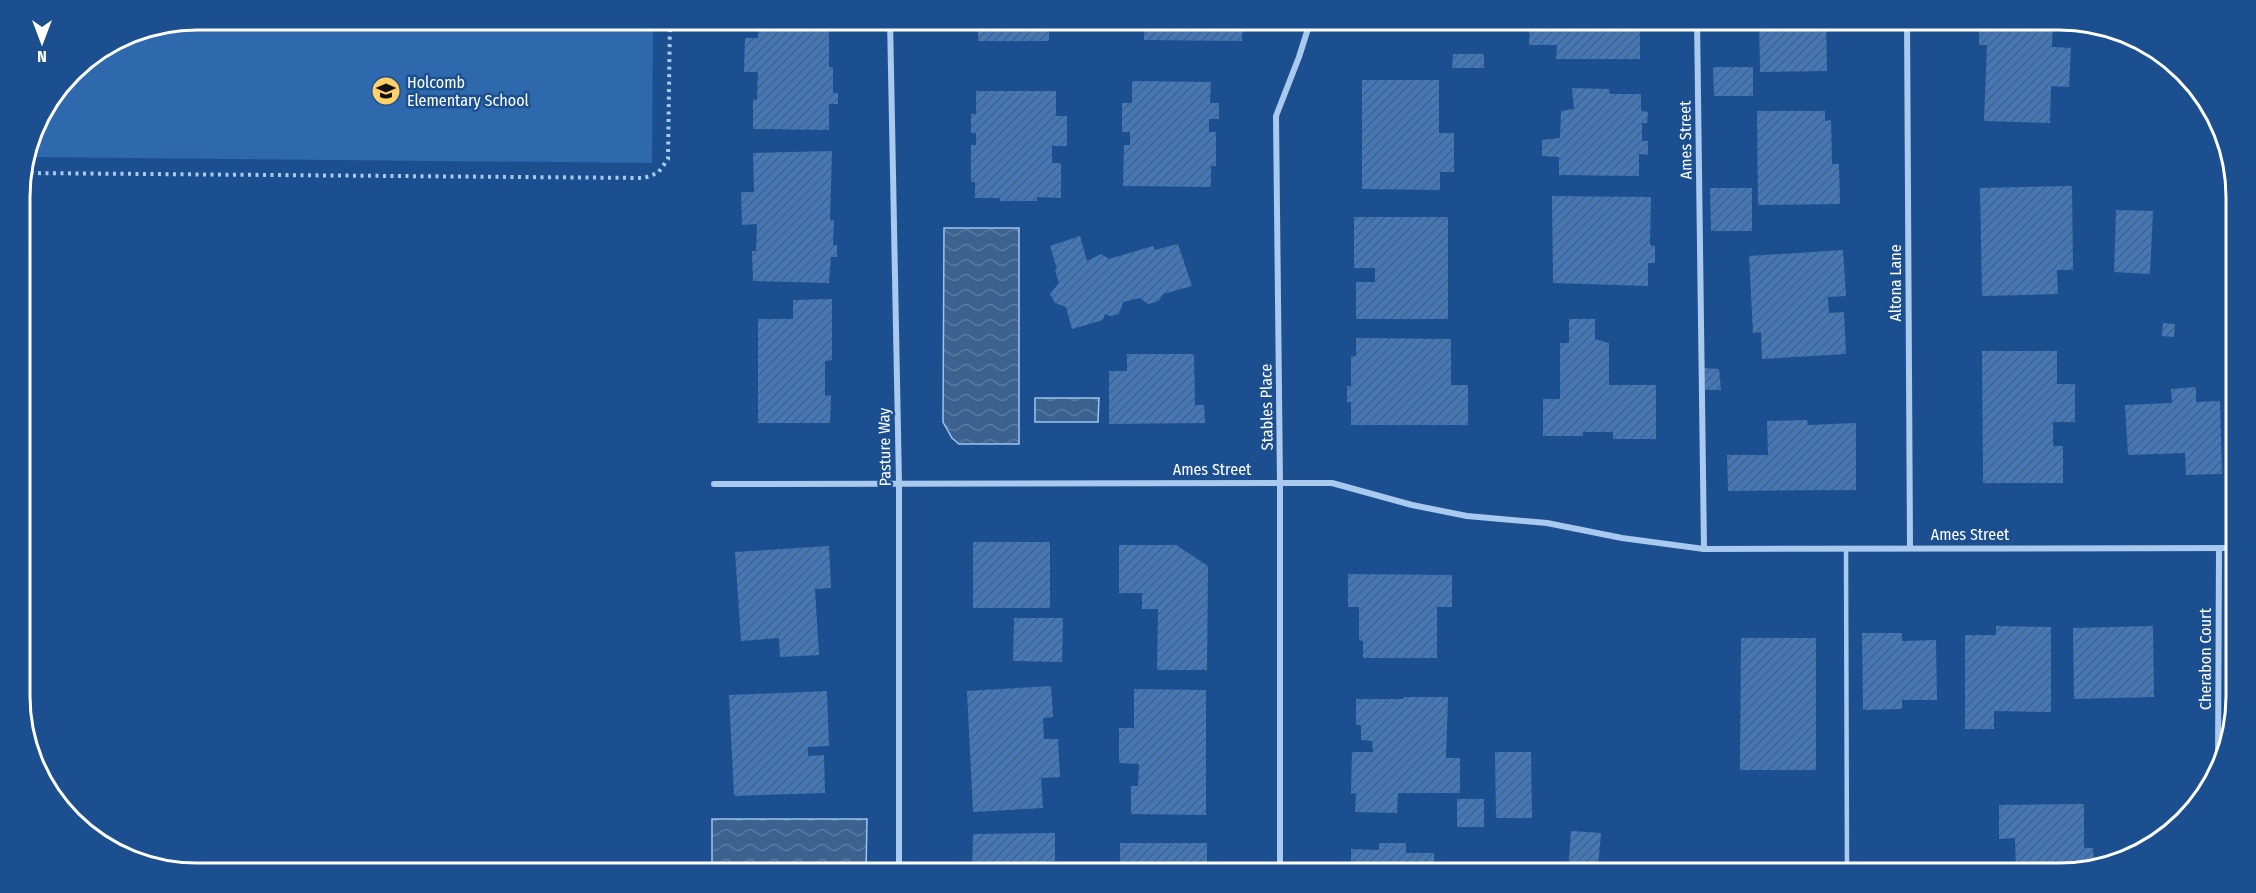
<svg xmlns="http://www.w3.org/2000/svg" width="2256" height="893" viewBox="0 0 2256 893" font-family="'Fira Sans Condensed',sans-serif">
<defs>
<pattern id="water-waves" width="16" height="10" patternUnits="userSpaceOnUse" patternTransform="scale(1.5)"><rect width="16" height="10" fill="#3c6290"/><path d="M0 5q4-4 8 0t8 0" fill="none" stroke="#597aa1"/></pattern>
<pattern id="building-hatch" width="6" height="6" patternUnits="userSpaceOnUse" patternTransform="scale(1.5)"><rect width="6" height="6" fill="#4478b7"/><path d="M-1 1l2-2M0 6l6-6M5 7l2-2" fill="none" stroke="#486282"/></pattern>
</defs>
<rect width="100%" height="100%" fill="#1b4f8f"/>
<path fill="#2e69ad" d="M197,19L653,20L652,163L27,157L38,118L80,64L129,33Z"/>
<g fill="url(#water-waves)" stroke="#9cc4f0" stroke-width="1.5">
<path d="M944,228H1019V444H959L952,438L943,422Z"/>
<path d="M1099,398L1098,422H1035V398Z"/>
<path d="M867,819L866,873H712V819Z"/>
</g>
<g fill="url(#building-hatch)">
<path d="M758,19H829V67H833V93H838V104H829V130L753,129V99L757,100L758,72H744L745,38H758Z"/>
<path d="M978,19H1052V22H1049V41H978Z"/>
<path d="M1144,19H1243L1242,41L1144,40Z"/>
<path d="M1530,19H1640V59H1556L1557,45H1529Z"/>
<path d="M1759,19H1826L1827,71L1760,72Z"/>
<path d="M1994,19H2053L2052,47L2071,48L2069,87L2051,86L2050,123L1984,121L1987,45H1979V30L1994,31Z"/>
<path d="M1453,54H1484V68H1452Z"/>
<path d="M1713,67H1753V96H1714Z"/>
<path d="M1362,80H1439V133H1454V172H1440V190L1362,189Z"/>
<path d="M1132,81L1211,82L1210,103H1219V119H1209V132H1216V166H1211V187L1123,186L1124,145H1130V132H1122V103H1132Z"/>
<path d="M1572,88L1609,89L1610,94H1641V111L1648,112L1647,123H1642V141H1648V155L1639,154V176L1559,175V157L1542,156V140L1560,138L1561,111L1574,109Z"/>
<path d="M976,91H1056V116H1067V146H1052V163H1061V198L1037,197V201H1000V198H975V182H971V145H976V133H971V114H976Z"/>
<path d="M1757,111H1825V121L1831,120L1832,164H1839L1840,204L1758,205Z"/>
<path d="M832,151L830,220H834L833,245H837V257H831L829,283L753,281L752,251H756L757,224L742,225L741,192H754L753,153Z"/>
<path d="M2072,186L2073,270H2057L2058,294L1982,296L1980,188Z"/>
<path d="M1710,188H1752V231H1711Z"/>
<path d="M1552,196L1651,197L1650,245L1655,246V263H1648V286L1553,283Z"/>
<path d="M2116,210L2153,211L2150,274L2114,272Z"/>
<path d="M1354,217H1448V319H1356V282H1375V268H1354Z"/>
<path d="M1080,236L1087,261L1101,254L1109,259L1153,246L1155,250L1178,244L1192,286L1163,294L1159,301L1148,304L1140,298L1123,302L1119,314L1110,316L1105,314L1103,320L1072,329L1066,307L1055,303L1050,294L1059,283L1055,270L1057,269L1050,246Z"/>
<path d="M1843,250L1846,296L1828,297L1829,313L1844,312L1846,354L1762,359L1761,332L1753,333L1749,256Z"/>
<path d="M832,299V360L825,361V396L831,395L830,423H758V319H793V300Z"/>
<path d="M1569,319H1595V339L1609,343V385H1656V439H1613V432H1583V436H1543V399H1560V343H1569Z"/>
<path d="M2163,323L2175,324L2174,337L2162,336Z"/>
<path d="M1356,338L1451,339V385H1468V425H1351V402H1347V386H1351V356H1356Z"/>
<path d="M1982,351H2057V384H2075V422H2053V446H2063V483H1983Z"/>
<path d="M1127,354H1194L1195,405H1204L1205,423L1109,424V371H1127Z"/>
<path d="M1704,368L1719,369L1721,390H1705Z"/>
<path d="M2196,387V402L2220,401L2222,474L2186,475L2185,453L2128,455L2125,405L2172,403L2171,389Z"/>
<path d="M1807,420L1808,425L1856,423V490L1728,491L1727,455H1768L1767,421Z"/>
<rect x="973" y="542" width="77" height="66"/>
<path d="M1119,545H1176L1208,566L1207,670H1157L1158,609H1142V593H1119Z"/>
<path d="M829,546L831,588L815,589L819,655L780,657L779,638L741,641L735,552Z"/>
<path d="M1348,574L1452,575V607H1437V658H1363V641L1359,640V607H1348Z"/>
<path d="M1014,618H1063L1062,662L1013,661Z"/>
<path d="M1996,626L2051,627V712L1994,711V729H1965V635H1996Z"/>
<path d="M2153,626L2154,697L2074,699L2073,628Z"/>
<path d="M1862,633H1902V641L1936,640L1937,700H1902V709L1863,710Z"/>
<path d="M1741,638H1816V770H1740Z"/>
<path d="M1051,686L1053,717L1043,718L1044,739H1058L1060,777L1041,778L1043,808L973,812L967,691Z"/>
<path d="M1134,689L1206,690V815L1131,814V786H1138L1139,764L1119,763V728H1134Z"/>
<path d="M827,691L829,746L808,747V756L824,755L825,793L734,796L729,695Z"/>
<path d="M1405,697H1448L1446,758H1460V793H1398L1397,813L1355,812L1356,793L1351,794L1352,752H1373L1372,741L1361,740V725H1356V699H1403Z"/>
<path d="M1495,752H1531L1532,818H1496Z"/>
<rect x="1457" y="799" width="27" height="28"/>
<path d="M2084,804V848H2093L2094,869L2071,873H2016L2015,838L1999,839V805Z"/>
<path d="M1571,831L1601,833L1598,867L1646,872V873H1568Z"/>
<path d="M1055,833V861H1050L1051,873H972L973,834Z"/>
<rect x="1120" y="843" width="87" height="30"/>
<path d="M1379,843H1406V853H1434V873H1351V849L1379,850Z"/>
</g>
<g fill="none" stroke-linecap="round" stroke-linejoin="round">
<path stroke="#a9c9ee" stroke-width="4" stroke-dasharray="3 4.5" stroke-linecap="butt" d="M23,173L644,178L658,173L668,159L670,19"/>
<path stroke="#a9c9ee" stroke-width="4.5" d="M1846,548L1847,873"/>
<g stroke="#a9c9ee" stroke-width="6">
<path d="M890,19L899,483V873"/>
<path d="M1697,19L1704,549"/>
<path d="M1907,19L1910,547"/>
<path d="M714,484L1332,483L1412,505L1467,516L1547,523L1622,538L1704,549L2236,548"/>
<path d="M2218,770L2219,548"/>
<path d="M1280,873V483L1276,116L1299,57L1311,19"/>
</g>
</g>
<defs>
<g id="school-disc" transform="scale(1.5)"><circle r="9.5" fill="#ffd166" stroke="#1b4f8f"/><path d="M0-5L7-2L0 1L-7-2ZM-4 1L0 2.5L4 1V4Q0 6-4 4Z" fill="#111"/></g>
</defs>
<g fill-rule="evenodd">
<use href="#school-disc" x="386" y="91"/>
</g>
<g text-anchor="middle" stroke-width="5" stroke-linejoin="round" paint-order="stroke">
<g font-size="16" fill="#fff" stroke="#1b4f8f" text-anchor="start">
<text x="407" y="88">Holcomb<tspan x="407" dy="18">Elementary School</tspan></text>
</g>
<g font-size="16" fill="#fff" stroke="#1b4f8f">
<text transform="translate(1685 140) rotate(-91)" y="6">Ames Street</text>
<text transform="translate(1895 283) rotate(-90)" y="6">Altona Lane</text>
<text transform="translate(1266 407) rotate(-91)" y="6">Stables Place</text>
<text transform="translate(884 447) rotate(-91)" y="6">Pasture Way</text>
<text x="1212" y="475">Ames Street</text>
<text x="1970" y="540">Ames Street</text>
<text transform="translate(2205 659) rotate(-90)" y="6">Cherabon Court</text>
</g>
</g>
<path d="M0 0H2256V893H0ZM197 30H2059A167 167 0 0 1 2226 197V696A167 167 0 0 1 2059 863H197A167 167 0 0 1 30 696V197A167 167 0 0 1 197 30Z" fill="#1b4f8f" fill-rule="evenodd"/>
<path fill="none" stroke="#fff" stroke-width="3" d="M197 30H2059A167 167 0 0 1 2226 197V696A167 167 0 0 1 2059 863H197A167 167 0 0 1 30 696V197A167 167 0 0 1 197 30Z"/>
<g transform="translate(42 42) rotate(180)" stroke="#1b4f8f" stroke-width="4.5" paint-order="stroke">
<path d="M0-4.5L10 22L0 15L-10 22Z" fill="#ffffff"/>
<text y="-9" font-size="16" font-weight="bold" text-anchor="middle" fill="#ffffff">N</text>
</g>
</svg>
